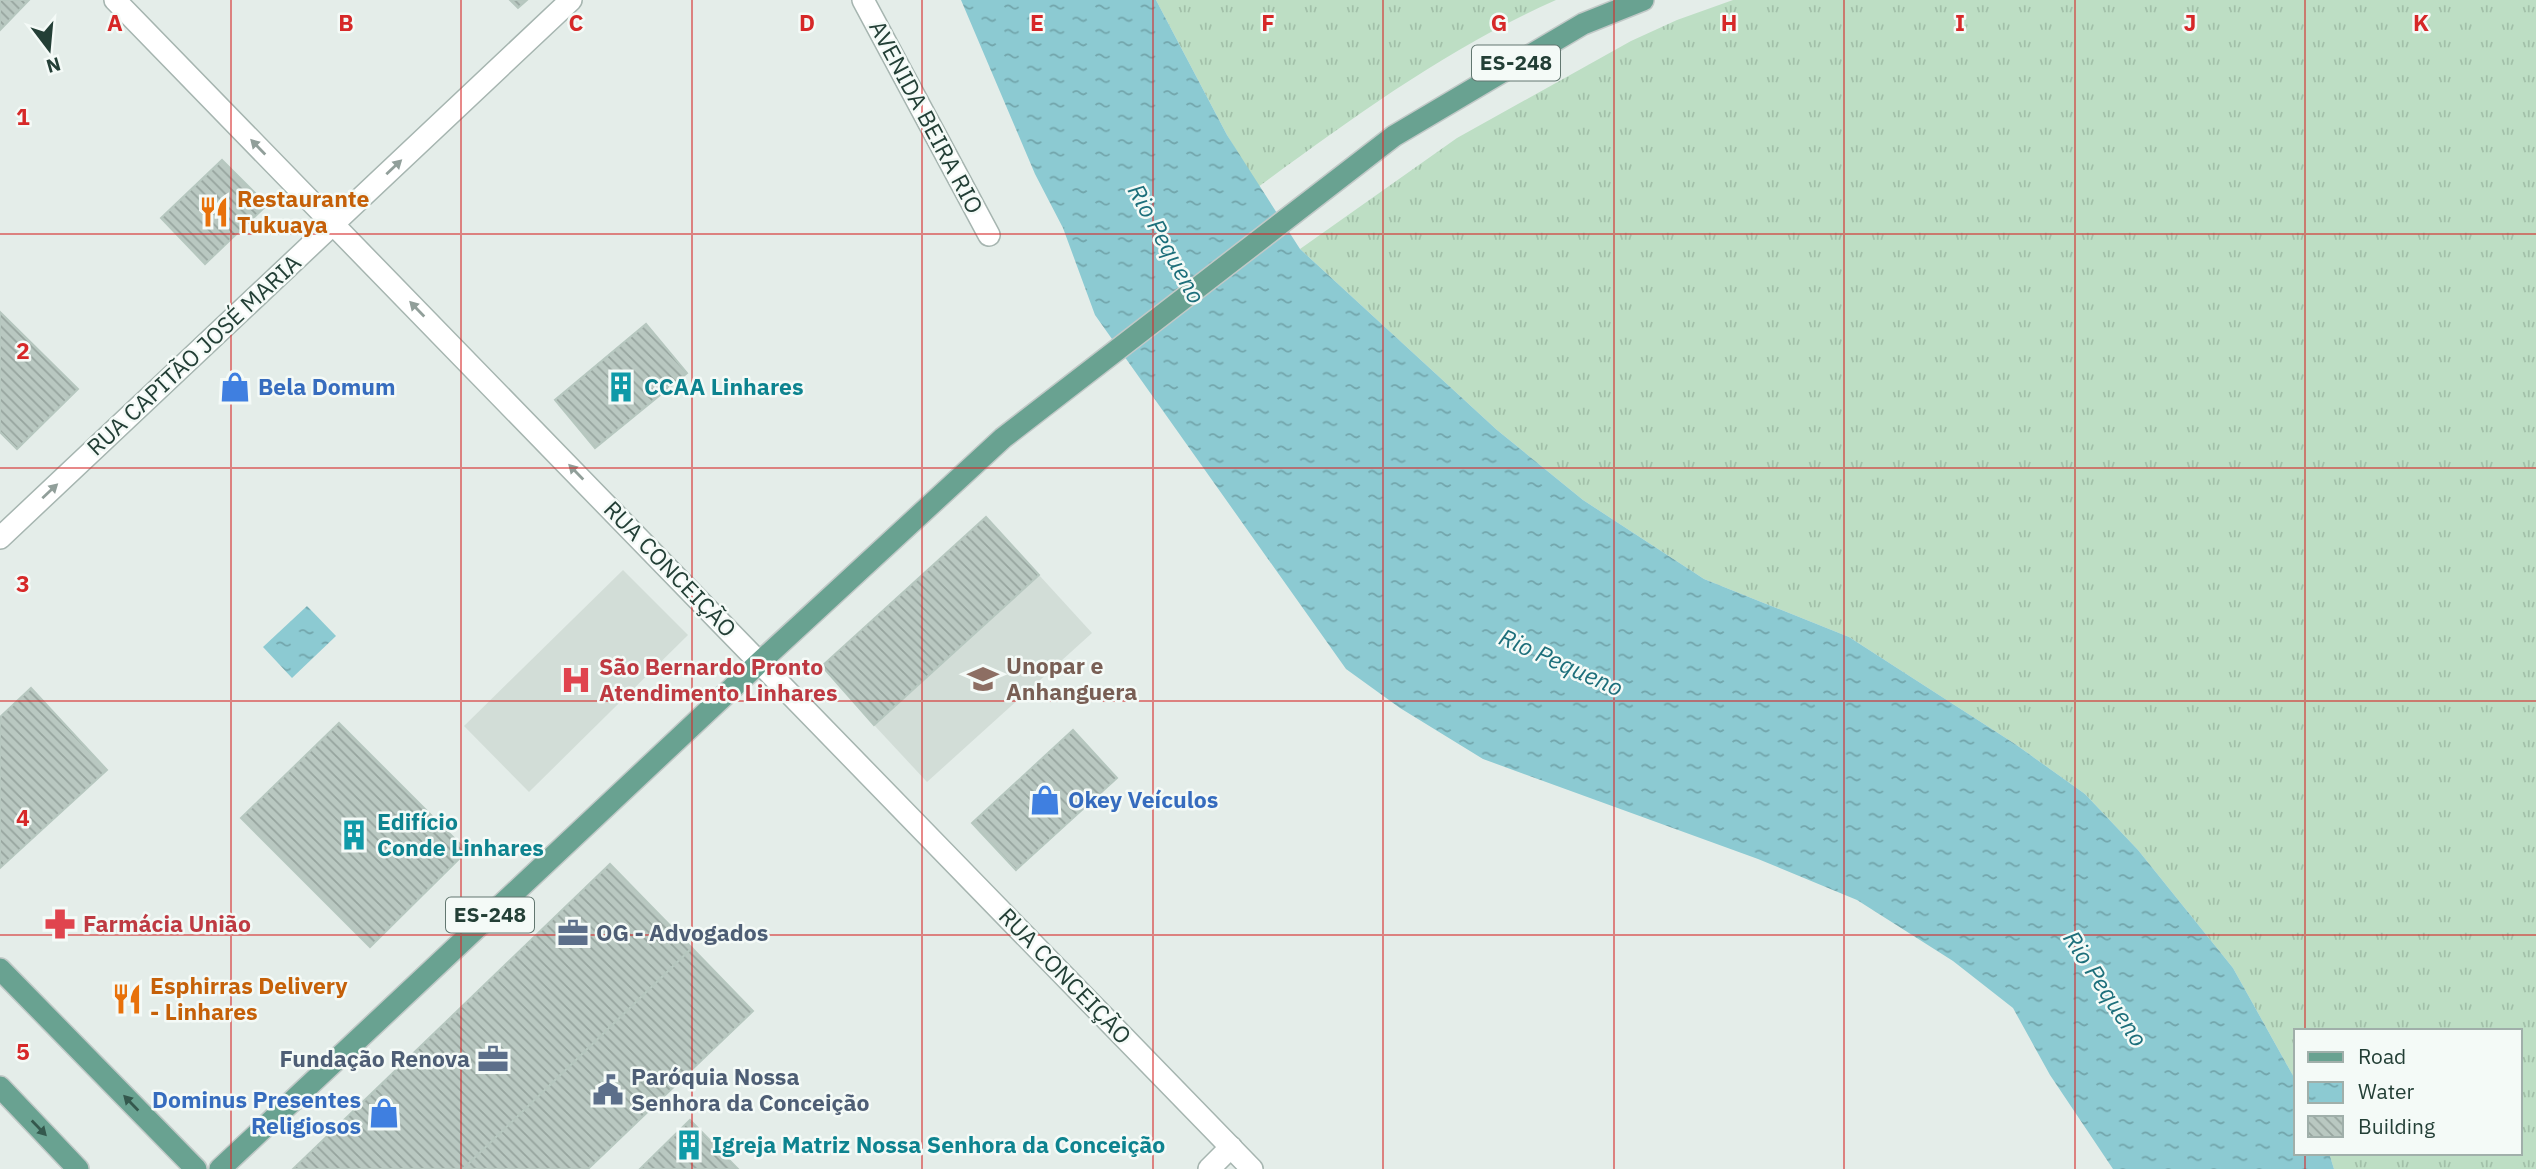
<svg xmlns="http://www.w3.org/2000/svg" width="2536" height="1169" viewBox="0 0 2536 1169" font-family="'IBM Plex Sans',sans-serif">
<defs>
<pattern id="grass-tufts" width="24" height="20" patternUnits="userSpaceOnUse" patternTransform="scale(1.75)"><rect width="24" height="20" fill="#bddec4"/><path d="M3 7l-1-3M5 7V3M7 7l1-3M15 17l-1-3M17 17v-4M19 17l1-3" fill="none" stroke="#a2c0a9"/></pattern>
<pattern id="water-ripples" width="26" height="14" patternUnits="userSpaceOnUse" patternTransform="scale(1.75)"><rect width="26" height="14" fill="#8ccad2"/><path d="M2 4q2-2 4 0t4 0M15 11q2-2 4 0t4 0" fill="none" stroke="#72a5ab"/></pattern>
<pattern id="building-back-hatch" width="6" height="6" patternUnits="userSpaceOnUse" patternTransform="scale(1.75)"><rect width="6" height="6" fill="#b9c8c1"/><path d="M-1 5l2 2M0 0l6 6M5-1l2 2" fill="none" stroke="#96a49e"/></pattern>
</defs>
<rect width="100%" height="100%" fill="#e4ede9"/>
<g fill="#d2ddd7">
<path d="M623,570L688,635L529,792L464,726Z"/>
<path d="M1039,575L1092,633L927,782L874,725Z"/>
</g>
<g fill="url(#grass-tufts)">
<path d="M1156,0H1556C1449,47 1352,118 1258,187L1227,135Z"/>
<path d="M1733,0H2536V1169H2334L2329,1153H2520V1031H2296V1081L2233,968L2138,850L2085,794L2015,744L1849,637L1704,579L1583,500L1497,430L1300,249L1457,138L1631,41L1677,20Z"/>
</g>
<g fill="url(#water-ripples)">
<path d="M961,0H1156L1227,135L1300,249L1497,430L1583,500L1704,579L1849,637L2015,744L2085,794L2138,850L2233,968L2296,1081V1153H2329L2334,1169H2113L2050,1075L2013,1008L1953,961L1857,900L1758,859L1483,759L1400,708L1346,669L1095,315L1063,228L1035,174Z"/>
<path d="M307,606L336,636L292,678L263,647Z"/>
</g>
<g fill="url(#building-back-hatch)" stroke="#b6c7bf" stroke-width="2">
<path d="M0,0H29L0,30Z"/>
<path d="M510,0H527L518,8Z"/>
<path d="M222,160L267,205L205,264L161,218Z"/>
<path d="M0,312L78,389L17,449L0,432Z"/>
<path d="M646,324L687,373L595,448L555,400Z"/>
<path d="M986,517L1039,575L874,725L822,666Z"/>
<path d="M31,688L107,770L0,868V717Z"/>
<path d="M339,723L467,851L370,947L241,818Z"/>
<path d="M1073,730L1117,778L1016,870L972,823Z"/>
<path d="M610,864L692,948L463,1169H293Z"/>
<path d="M692,948L753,1011L588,1169H463Z"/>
<path d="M690,1120L738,1169H640Z"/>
</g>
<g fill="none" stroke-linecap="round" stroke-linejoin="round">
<g stroke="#a6b5b0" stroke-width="24">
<g id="minor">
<path d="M115,0L1252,1169"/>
<path d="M863,0L989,235"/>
<path d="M0,538L571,0"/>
<path d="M1209,1169L1231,1147"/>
</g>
</g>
<g stroke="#c1c9c7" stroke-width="24">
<g id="major">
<path d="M0,969L196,1169"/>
<path d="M0,1087L78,1169"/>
<path d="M220,1169L760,662L1003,438L1394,136L1583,24L1643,0"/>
</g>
</g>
<use href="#minor" stroke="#fff" stroke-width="21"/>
<use href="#major" stroke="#69a291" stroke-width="21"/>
</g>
<defs><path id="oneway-solid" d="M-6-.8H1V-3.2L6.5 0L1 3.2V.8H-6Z" transform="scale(1.75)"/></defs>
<g fill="#919f9a">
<use href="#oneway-solid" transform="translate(258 147) rotate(-134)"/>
<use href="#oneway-solid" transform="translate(394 167) rotate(-43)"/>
<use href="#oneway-solid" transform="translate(417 309) rotate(-134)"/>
<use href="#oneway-solid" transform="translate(576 472) rotate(-134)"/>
<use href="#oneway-solid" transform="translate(50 491) rotate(-43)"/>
</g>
<g fill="#34584d">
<use href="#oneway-solid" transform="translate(131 1103) rotate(-134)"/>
<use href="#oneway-solid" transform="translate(39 1128) rotate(46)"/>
</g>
<path fill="none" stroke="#d62828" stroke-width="2" stroke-opacity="0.55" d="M231,0V1169M461,0V1169M692,0V1169M922,0V1169M1153,0V1169M1383,0V1169M1614,0V1169M1844,0V1169M2075,0V1169M2305,0V1031M0,234H2536M0,468H2536M0,701H2536M0,935H2536M2305,1153V1169"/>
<defs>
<g id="restaurant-bare" transform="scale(2.415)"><path d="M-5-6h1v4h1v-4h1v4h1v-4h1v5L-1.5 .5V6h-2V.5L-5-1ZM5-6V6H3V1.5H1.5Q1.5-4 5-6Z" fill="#e8710a" stroke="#f4faf7" stroke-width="2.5" paint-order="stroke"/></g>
<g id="shop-bare" transform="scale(2.415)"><path d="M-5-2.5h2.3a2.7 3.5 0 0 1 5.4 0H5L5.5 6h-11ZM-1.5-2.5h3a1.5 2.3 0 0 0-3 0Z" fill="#3f7fe0" stroke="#f4faf7" stroke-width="2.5" paint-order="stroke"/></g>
<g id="building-bare" transform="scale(2.415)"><path d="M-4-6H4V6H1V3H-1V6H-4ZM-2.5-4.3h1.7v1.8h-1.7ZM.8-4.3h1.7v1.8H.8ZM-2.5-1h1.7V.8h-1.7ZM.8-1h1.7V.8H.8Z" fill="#0f9aa8" stroke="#f4faf7" stroke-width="2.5" paint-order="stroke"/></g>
<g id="university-bare" transform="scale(2.415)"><path d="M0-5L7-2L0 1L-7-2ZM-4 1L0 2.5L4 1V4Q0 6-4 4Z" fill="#8d6e63" stroke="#f4faf7" stroke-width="2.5" paint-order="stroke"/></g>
<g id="hospital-bare" transform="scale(2.415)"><path d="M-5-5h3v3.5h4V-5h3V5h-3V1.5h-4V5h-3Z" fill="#e0444e" stroke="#f4faf7" stroke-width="2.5" paint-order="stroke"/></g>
<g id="pharmacy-bare" transform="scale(2.415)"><path d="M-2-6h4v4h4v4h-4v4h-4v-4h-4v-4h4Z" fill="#e0444e" stroke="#f4faf7" stroke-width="2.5" paint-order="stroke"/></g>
<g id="office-bare" transform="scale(2.415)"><path d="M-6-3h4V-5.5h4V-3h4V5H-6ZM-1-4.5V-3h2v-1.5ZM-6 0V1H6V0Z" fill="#5c6f8a" stroke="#f4faf7" stroke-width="2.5" paint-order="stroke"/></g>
<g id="civic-bare" transform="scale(2.415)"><path d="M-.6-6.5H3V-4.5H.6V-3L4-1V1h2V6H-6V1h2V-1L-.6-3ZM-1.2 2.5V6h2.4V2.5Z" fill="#5c6f8a" stroke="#f4faf7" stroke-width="2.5" paint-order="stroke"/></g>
</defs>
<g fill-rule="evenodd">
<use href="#restaurant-bare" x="214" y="212"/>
<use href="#shop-bare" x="235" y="387"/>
<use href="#building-bare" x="621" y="387"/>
<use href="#university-bare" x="983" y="679"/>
<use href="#hospital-bare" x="576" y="680"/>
<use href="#shop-bare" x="1045" y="800"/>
<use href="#building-bare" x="354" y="835"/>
<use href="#pharmacy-bare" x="60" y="924"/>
<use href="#office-bare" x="573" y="933"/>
<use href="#restaurant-bare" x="127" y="999"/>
<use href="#office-bare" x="493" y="1059"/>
<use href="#civic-bare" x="608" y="1090"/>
<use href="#shop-bare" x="384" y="1113"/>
<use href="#building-bare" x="689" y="1145"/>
</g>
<g text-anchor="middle" stroke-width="5" stroke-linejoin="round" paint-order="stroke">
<g fill="#f4faf7" stroke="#627770" stroke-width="2">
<rect x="1472" y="45.5" width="88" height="35" rx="5"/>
<rect x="446" y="897.5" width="88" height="35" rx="5"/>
</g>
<g font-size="21" font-weight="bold" fill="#233f36">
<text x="1516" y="70">ES-248</text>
<text x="490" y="922">ES-248</text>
</g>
<g font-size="23" fill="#233f36" stroke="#f4faf7">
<text transform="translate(926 117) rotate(62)" y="8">AVENIDA BEIRA RIO</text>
<text transform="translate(194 355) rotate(-43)" y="8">RUA CAPITÃO JOSÉ MARIA</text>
<text transform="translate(670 569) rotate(46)" y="8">RUA CONCEIÇÃO</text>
<text transform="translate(1065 976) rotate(46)" y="8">RUA CONCEIÇÃO</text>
</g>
<g font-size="23" font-weight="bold" fill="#c56008" stroke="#f4faf7" text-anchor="start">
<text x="237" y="207">Restaurante<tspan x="237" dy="26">Tukuaya</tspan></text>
<text x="150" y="994">Esphirras Delivery<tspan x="150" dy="26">- Linhares</tspan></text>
</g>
<g font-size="23" font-weight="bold" fill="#366cbe" stroke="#f4faf7" text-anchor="start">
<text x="258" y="395">Bela Domum</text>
<text x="1068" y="808">Okey Veículos</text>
<text x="361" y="1108" text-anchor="end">Dominus Presentes<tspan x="361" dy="26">Religiosos</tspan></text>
</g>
<g font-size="23" font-weight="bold" fill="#0d838f" stroke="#f4faf7" text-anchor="start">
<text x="644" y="395">CCAA Linhares</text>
<text x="377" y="830">Edifício<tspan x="377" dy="26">Conde Linhares</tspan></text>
<text x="712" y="1153">Igreja Matriz Nossa Senhora da Conceição</text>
</g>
<g font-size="23" font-weight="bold" fill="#785e54" stroke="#f4faf7" text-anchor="start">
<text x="1006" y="674">Unopar e<tspan x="1006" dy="26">Anhanguera</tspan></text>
</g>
<g font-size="23" font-weight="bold" fill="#be3a42" stroke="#f4faf7" text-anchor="start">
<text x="599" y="675">São Bernardo Pronto<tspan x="599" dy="26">Atendimento Linhares</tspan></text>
<text x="83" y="932">Farmácia União</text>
</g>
<g font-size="23" font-weight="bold" fill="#4e5e75" stroke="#f4faf7" text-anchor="start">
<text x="596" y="941">OG - Advogados</text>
<text x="470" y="1067" text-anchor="end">Fundação Renova</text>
<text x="631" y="1085">Paróquia Nossa<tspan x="631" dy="26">Senhora da Conceição</tspan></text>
</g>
<g font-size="24" font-style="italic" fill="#1d6f7b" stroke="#f4faf7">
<text transform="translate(1166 244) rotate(61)" y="8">Rio Pequeno</text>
<text transform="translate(1561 663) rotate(24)" y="8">Rio Pequeno</text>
<text transform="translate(2105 989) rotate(57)" y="8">Rio Pequeno</text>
</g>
</g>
<g font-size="23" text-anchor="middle" font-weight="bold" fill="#d62828" stroke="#f4faf7" stroke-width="5" stroke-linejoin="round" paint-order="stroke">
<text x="115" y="31">A</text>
<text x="346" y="31">B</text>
<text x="576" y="31">C</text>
<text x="807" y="31">D</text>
<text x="1037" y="31">E</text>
<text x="1268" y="31">F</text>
<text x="1499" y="31">G</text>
<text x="1729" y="31">H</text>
<text x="1960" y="31">I</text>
<text x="2190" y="31">J</text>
<text x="2421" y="31">K</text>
<text x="23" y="125">1</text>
<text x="23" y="359">2</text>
<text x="23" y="592">3</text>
<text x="23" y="826">4</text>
<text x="23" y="1060">5</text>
</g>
<rect x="2294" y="1029" width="228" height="126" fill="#f4faf7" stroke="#a0afaa" stroke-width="2"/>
<rect x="2308" y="1052" width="35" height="10" fill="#69a291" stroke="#a0afaa" stroke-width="2"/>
<text x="2358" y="1064" font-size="21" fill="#233f36">Road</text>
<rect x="2308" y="1082" width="35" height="21" fill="url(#water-ripples)" stroke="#a0afaa" stroke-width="2"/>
<text x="2358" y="1099" font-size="21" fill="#233f36">Water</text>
<rect x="2308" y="1116" width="35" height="21" fill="url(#building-back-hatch)" stroke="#a0afaa" stroke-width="2"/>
<text x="2358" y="1134" font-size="21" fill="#233f36">Building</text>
<g transform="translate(49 49) rotate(164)" stroke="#f4faf7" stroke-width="5" paint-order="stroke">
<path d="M0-5L12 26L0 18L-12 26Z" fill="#233f36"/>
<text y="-10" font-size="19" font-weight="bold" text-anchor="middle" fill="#233f36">N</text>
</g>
</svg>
